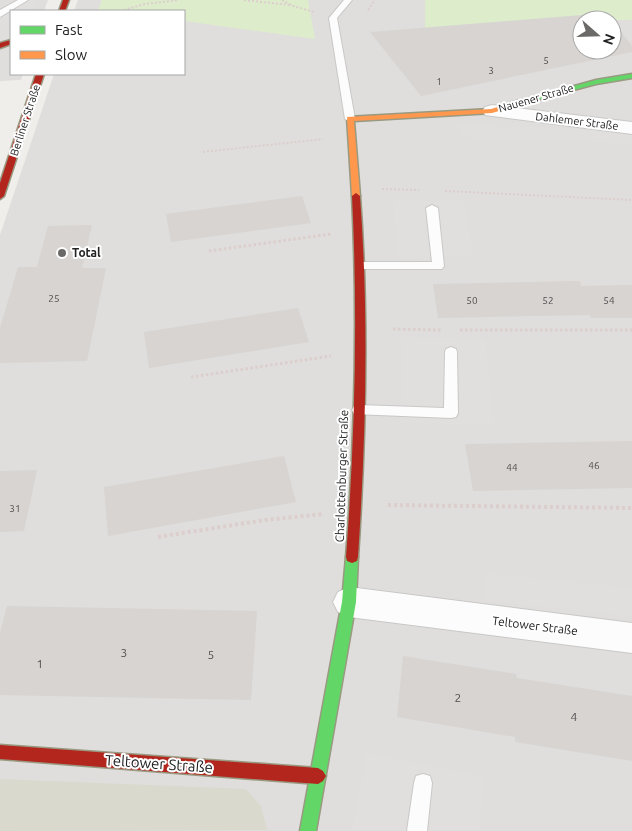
<svg xmlns="http://www.w3.org/2000/svg" width="632" height="831" viewBox="0 0 632 831" font-family="Ubuntu,sans-serif">
<rect width="100%" height="100%" fill="#f0eeeb"/>
<g fill="#dfdedc" fill-rule="evenodd">
<path d="M0,0H48L44,11H11V74H23L21,80L0,81Z"/>
<path d="M78,0H632V831H0V235L54,74H184V11H74ZM582,20H612V50H582Z"/>
</g>
<path fill="#d9d9cd" d="M0,779L246,789L261,806L267,830L0,831Z"/>
<g fill="#ddeccb">
<path d="M102,0H308L315,39L184,21V11L98,10Z"/>
<path d="M425,0H632V20H582L425,32Z"/>
</g>
<g fill="#e0dfde">
<path d="M11,0H39L34,7L27,11H11V21L0,27V5Z"/>
<path d="M455,126L539,127L632,133V144L534,138H469Z"/>
<path d="M393,201H464L474,257L397,258Z"/>
<path d="M401,337L485,339L495,425L401,423Z"/>
<path d="M485,573L632,588V616L485,601Z"/>
<path d="M366,753L484,776L479,831H352Z"/>
</g>
<g fill="#d7d4d2">
<path d="M607,13L612,20H582V50H612V20L632,46V52L421,96L370,32Z"/>
<path d="M302,196L311,223L171,242L166,214Z"/>
<path d="M92,225L82,268H106L87,361L0,363V328L18,267H37L48,226Z"/>
<path d="M580,281L581,286L632,285V318H591L590,315L438,318L433,284Z"/>
<path d="M298,308L309,342L149,368L144,332Z"/>
<path d="M632,441V488L473,491L465,444Z"/>
<path d="M284,456L296,502L108,536L104,487Z"/>
<path d="M37,470L24,531L0,532V471Z"/>
<path d="M7,606L257,611L251,700L0,695V633Z"/>
<path d="M403,656L516,674L517,678L632,696V761L515,742V737L397,717Z"/>
</g>
<g fill="none" stroke-linecap="round" stroke-linejoin="round">
<g stroke="#c9c8c7" stroke-width="2">
<g id="lane">
<path d="M18,0H28L0,17V10Z"/>
<path d="M344,0H352L337,18L355,119L350,122L345,119L329,18Z"/>
<path d="M432,205L438,208L444,266L442,269H357L355,266L357,263L361,262H432L426,208Z"/>
<path d="M451,347L456,349L457,352L458,413L456,417L451,418L354,414L352,410L354,406L359,405L444,408L445,352L446,349Z"/>
<path d="M423,774L430,776L432,783L427,831H407L414,783L416,776Z"/>
</g>
</g>
<g stroke="#c9c8c7" stroke-width="2">
<g id="street">
<path d="M492,105L632,122V134L485,115L482,111L485,107Z"/>
<path d="M349,587L632,623V653L349,617L338,612L333,602L338,592Z"/>
</g>
</g>
<g stroke="#999a82" stroke-width="3">
<g id="fast">
<path d="M632,74V78L596,84L517,105L513,103L596,80Z"/>
<path d="M352,551L357,553L358,557L356,602L316,831H300L342,602L346,557L347,553Z"/>
</g>
</g>
<g stroke="#999a82" stroke-width="3">
<path id="slow" d="M517,101L521,103L520,105L492,113L354,121L360,196L356,199L352,196L347,117L491,109Z"/>
</g>
<g stroke="#999a82" stroke-width="3">
<g id="jam">
<path d="M63,0H69L65,11H59Z"/>
<path d="M11,40V44L0,48V43Z"/>
<path d="M36,74H44L4,196L0,199V183Z"/>
<path d="M356,193L360,196C369,317 366,436 358,557L357,561L352,563L347,561L346,557C355,437 358,317 352,196Z"/>
<path d="M0,745L318,768L323,771L326,776L323,781L318,784L0,759Z"/>
</g>
</g>
<g stroke="#dccecd" stroke-width="2" stroke-dasharray="2 2" stroke-linecap="butt">
<path d="M244,0L290,5"/>
<path d="M282,0L293,6L314,12"/>
<path d="M368,10L375,0"/>
<path d="M120,11L145,4L179,0"/>
<path d="M203,152L323,139"/>
<path d="M382,189L419,190"/>
<path d="M445,191L632,200"/>
</g>
<g stroke="#dccecd" stroke-width="3" stroke-dasharray="2.5 2.5" stroke-linecap="butt">
<path d="M209,251L331,234"/>
<path d="M393,329L441,330"/>
<path d="M460,330H632"/>
<path d="M191,377L331,356"/>
</g>
<g stroke="#dccecd" stroke-width="4" stroke-dasharray="3 3" stroke-linecap="butt">
<path d="M388,505L632,508"/>
<path d="M158,537L265,520L323,514"/>
</g>
<use href="#lane" fill="#fdfcfc" fill-rule="evenodd"/>
<use href="#street" fill="#fdfcfc" fill-rule="evenodd"/>
<use href="#fast" fill="#63d668" fill-rule="evenodd"/>
<use href="#slow" fill="#ff974d" fill-rule="evenodd"/>
<use href="#jam" fill="#b3261e" fill-rule="evenodd"/>
</g>
<circle fill="#6a6968" stroke="#fff" stroke-width="2" cx="62" cy="253" r="5"/>
<g text-anchor="middle" stroke-width="4" stroke-linejoin="round" paint-order="stroke">
<g font-size="10" fill="#4f4e4e">
<text x="546" y="64">5</text>
<text x="491" y="74">3</text>
<text x="439" y="85">1</text>
<text x="54" y="302">25</text>
<text x="472" y="304">50</text>
<text x="548" y="304">52</text>
<text x="609" y="304">54</text>
<text x="594" y="469">46</text>
<text x="512" y="471">44</text>
<text x="15" y="512">31</text>
</g>
<g font-size="11" fill="#222" stroke="#fff">
<text transform="translate(536 98) rotate(-16)" y="4">Nauener Straße</text>
<text transform="translate(25 120) rotate(-72)" y="4">Berliner Straße</text>
<text transform="translate(577 121) rotate(7)" y="4">Dahlemer Straße</text>
</g>
<g font-size="12" font-weight="bold" fill="#222" stroke="#fff" text-anchor="start">
<text x="72" y="257">Total</text>
</g>
<g font-size="12" fill="#222" stroke="#fff">
<text transform="translate(342 476) rotate(-88)" y="4">Charlottenburger Straße</text>
<text transform="translate(535 626) rotate(7)" y="4">Teltower Straße</text>
</g>
<g font-size="12" fill="#4f4e4e">
<text x="124" y="657">3</text>
<text x="211" y="659">5</text>
<text x="40" y="668">1</text>
<text x="458" y="702">2</text>
<text x="574" y="721">4</text>
</g>
<g font-size="15" fill="#222" stroke="#fff">
<text transform="translate(159 764) rotate(4)" y="5">Teltower Straße</text>
</g>
</g>
<rect x="10" y="10" width="175" height="65" fill="#ffffff" stroke="#a7a7a7"/>
<rect x="20" y="26" width="25" height="8" fill="#63d668" stroke="#a7a7a7"/>
<text x="55" y="35" font-size="15" fill="#222222">Fast</text>
<rect x="20" y="51" width="25" height="8" fill="#ff974d" stroke="#a7a7a7"/>
<text x="55" y="60" font-size="15" fill="#222222">Slow</text>
<g transform="translate(597 35) rotate(110)"><circle r="24" fill="#ffffff" stroke="#a7a7a7"/>
<path d="M0-4L9 19L0 12L-9 19Z" fill="#6a6968"/>
<text y="-8" font-size="14" font-weight="bold" text-anchor="middle" fill="#222222">N</text>
</g>
</svg>
